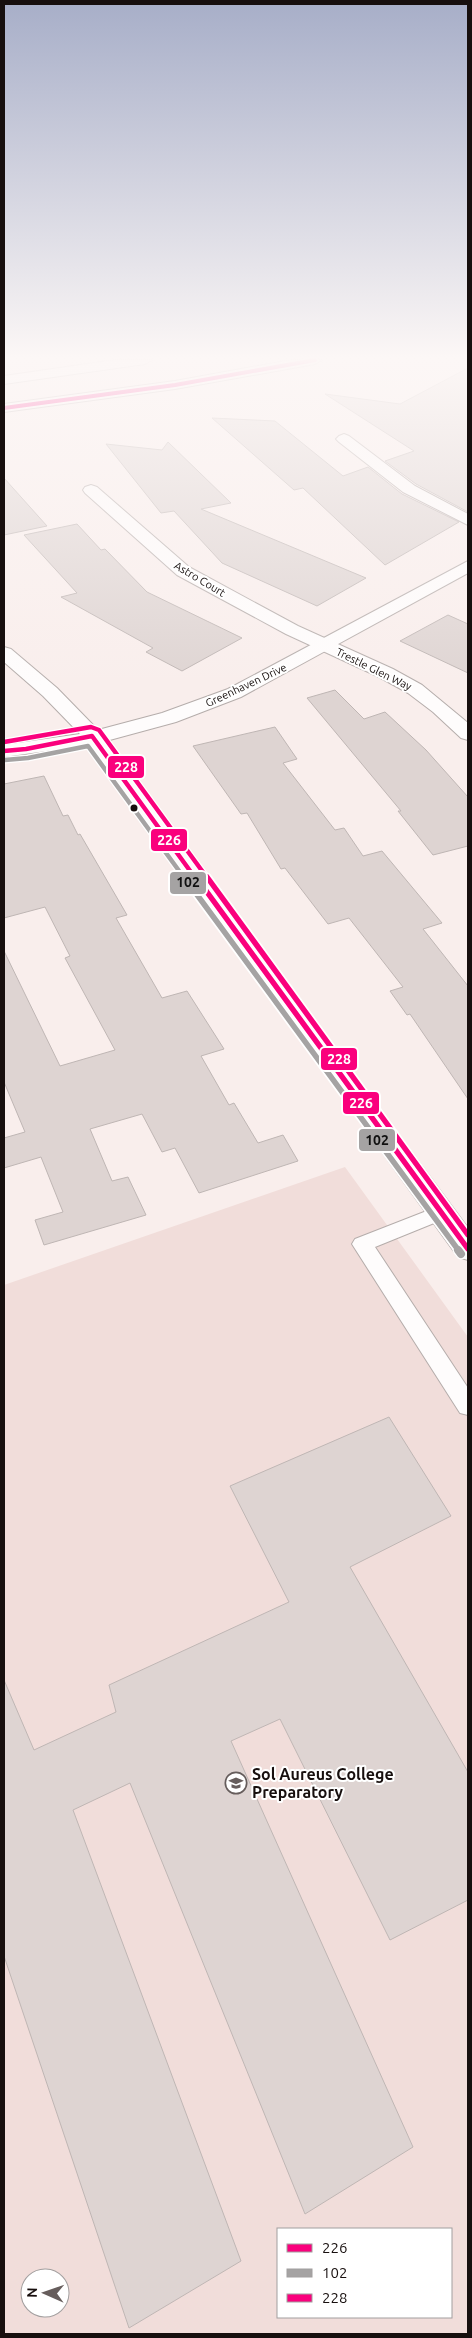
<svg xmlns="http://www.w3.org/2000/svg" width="472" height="2338" viewBox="0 0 472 2338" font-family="Ubuntu,sans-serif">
<rect width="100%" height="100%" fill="#f9eeec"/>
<path fill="#f1ddda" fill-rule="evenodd" d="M345,1167L468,1337V2334H4V1285ZM278,2229H451V2317H278ZM30,2278H60V2308H30Z"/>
<g fill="#ded4d2" stroke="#bfb6b4">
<path d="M468,368V512L416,484L385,461L414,451L325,394L400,404Z"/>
<path d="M212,418L275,421L343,476L368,467L402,494L459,522L385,565L303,488L294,490Z"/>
<path d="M168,442L231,503L201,509L366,578L317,606L222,563L174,511L161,513L106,444L162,450Z"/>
<path d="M4,478L47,526L4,535Z"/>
<path d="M77,524L101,550L105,549L147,592L242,638L182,671L146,652L153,648L61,597L77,593L24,535Z"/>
<path d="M448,615L468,624V673L400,641Z"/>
<path d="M335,690L364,719L385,712L426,750L468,797V846L433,855L398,811H401L307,698Z"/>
<path d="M275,727L297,759L283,763L335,830L344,828L363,856L382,851L442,923L423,929L468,986V1099L410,1014L407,1015L390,991L403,987L349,918L328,924L285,868L281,869L247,813L241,814L193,746Z"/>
<path d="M44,776L63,816L68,815L78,835L80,834L127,915L116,918L162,998L187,991L224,1049L201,1056L229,1105L234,1103L258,1143L283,1135L298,1161L199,1193L175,1148L162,1152L142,1114L90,1129L112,1181L128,1177L146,1215L44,1245L35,1220L63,1212L41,1157L4,1168V1138L25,1132L4,1082V951L60,1066L115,1050L65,958L70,956L45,907L4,918V784Z"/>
<path d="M389,1417L451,1516L350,1567L468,1772V1900L390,1940L280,1719L231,1741L413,2147L305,2214L130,1783L73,1810L241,2261L129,2328L4,1956V1680L34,1750L116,1712L109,1685L289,1602L230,1486Z"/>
</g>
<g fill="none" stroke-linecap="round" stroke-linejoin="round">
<g stroke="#b5adab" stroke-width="2">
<path id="lane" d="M442,1205L449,1207L452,1212L449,1217L375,1247L468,1388V1415L460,1413L352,1244L355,1239Z"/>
</g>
<g stroke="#b5adab" stroke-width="2">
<g id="street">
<path d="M344,434L349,436L415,486L468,514V525L403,492L339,442L336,439L339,436Z"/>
<path d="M91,485L97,487L189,567L298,626L393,669L422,685L468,723V740L461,738L433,712L408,693L379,677L286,634L177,575L85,493L83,490L85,487Z"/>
</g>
</g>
<g stroke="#b5adab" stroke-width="2">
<path id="secondary" d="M468,561V573L241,697L176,722L106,741L468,1228V1260L458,1257L88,745L4,757V745L80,734L43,696L4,662V647L11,649L57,688L98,730L162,713L228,689Z"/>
</g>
<g stroke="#b5adab" stroke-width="2">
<g id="highway">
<path d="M115,360H152L145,364L4,384V376Z"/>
<path d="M291,360H322L315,364L175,389L4,412V404L175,381Z"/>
</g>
</g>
<use href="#lane" fill="#fefcfc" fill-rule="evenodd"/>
<use href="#street" fill="#fefcfc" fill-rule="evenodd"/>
<use href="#secondary" fill="#fefcfc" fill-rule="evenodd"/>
<use href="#highway" fill="#fefcfc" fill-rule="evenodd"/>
<g stroke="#fff" stroke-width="5.5">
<path id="bus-1-far2" d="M4,408L175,385L315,360"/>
</g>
<g stroke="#fff" stroke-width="7">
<path id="bus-1-far1" d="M4,751L26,749L92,736L196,879"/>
</g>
<g stroke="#fff" stroke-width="9">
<path id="bus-1" d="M196,877L468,1249"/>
</g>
<g stroke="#fff" stroke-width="7">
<path id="bus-2-far2" d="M5,760L28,758L88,746L185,879"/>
</g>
<g stroke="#fff" stroke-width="9">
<path id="bus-2-far1" d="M184,877L459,1251"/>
</g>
<g stroke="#fff" stroke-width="11">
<path id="bus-2" d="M458,1250L461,1254"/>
</g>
<g stroke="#fff" stroke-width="7">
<path id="bus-3-far1" d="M4,742L91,727L99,730L208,879"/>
</g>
<g stroke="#fff" stroke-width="9">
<path id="bus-3" d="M207,877L468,1235"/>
</g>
<use href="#bus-1-far2" stroke="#fa007d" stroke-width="4"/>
<use href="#bus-1-far1" stroke="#fa007d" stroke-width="4.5"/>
<use href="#bus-1" stroke="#fa007d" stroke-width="5.5"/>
<use href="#bus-2-far2" stroke="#a5a3a3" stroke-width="4.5"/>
<use href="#bus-2-far1" stroke="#a5a3a3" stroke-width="5.5"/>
<use href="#bus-2" stroke="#a5a3a3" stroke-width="8"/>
<use href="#bus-3-far1" stroke="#fa007d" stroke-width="4.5"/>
<use href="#bus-3" stroke="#fa007d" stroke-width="5.5"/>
</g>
<linearGradient id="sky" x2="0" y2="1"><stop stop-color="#a7aec8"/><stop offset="0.52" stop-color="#fcf7f6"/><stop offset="1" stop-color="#fcf7f6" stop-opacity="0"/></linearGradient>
<rect width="472" height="687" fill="url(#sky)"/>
<defs>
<g id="school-ring" transform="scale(1.125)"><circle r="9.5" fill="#fff" stroke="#665d5c" stroke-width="1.5"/><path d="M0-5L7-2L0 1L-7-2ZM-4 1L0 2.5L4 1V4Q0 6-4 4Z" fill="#665d5c"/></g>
</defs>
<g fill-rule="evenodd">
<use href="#school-ring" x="236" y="1783"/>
</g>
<circle fill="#170f0e" stroke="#fff" stroke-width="2" cx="134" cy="808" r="4.5"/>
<g text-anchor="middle" stroke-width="4" stroke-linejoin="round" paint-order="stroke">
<g font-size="11" fill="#170f0e" stroke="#fff">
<text transform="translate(200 579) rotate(31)" y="4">Astro Court</text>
<text transform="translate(374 669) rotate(26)" y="4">Trestle Glen Way</text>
<text transform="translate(246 685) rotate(-25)" y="4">Greenhaven Drive</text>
</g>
<g font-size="16" font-weight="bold" fill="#170f0e" stroke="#fff" text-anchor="start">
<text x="252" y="1780">Sol Aureus College<tspan x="252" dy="18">Preparatory</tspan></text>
</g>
</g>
<g stroke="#fff" stroke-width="2">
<rect x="107" y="755" width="38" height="24" rx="5" fill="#fa007d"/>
<rect x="150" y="828" width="38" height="24" rx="5" fill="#fa007d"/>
<rect x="169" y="871" width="38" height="24" rx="5" fill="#a5a3a3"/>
<rect x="320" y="1047" width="38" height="24" rx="5" fill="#fa007d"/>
<rect x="342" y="1091" width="38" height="24" rx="5" fill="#fa007d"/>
<rect x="358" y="1128" width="38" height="24" rx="5" fill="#a5a3a3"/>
</g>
<g font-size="14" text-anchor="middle" font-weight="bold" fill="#fff">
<text x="126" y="772">228</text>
<text x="169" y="845">226</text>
<text x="339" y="1064">228</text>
<text x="361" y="1108">226</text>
</g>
<g font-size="14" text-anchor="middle" font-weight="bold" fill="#111">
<text x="188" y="887">102</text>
<text x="377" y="1145">102</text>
</g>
<rect width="472" height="2338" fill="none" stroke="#170f0e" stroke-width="10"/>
<rect x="277" y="2228" width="175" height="90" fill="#ffffff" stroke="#a29f9f"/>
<rect x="287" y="2244" width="25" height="8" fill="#fa007d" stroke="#a29f9f"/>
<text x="322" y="2253" font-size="15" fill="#170f0e">226</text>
<rect x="287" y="2269" width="25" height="8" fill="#a5a3a3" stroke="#a29f9f"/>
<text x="322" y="2278" font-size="15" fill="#170f0e">102</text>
<rect x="287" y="2294" width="25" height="8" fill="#fa007d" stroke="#a29f9f"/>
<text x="322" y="2303" font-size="15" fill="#170f0e">228</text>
<g transform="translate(45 2293) rotate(272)"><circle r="24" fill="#ffffff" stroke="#a29f9f"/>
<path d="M0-4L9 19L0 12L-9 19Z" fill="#665d5c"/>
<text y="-8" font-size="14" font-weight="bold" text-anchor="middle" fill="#170f0e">N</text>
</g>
</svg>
